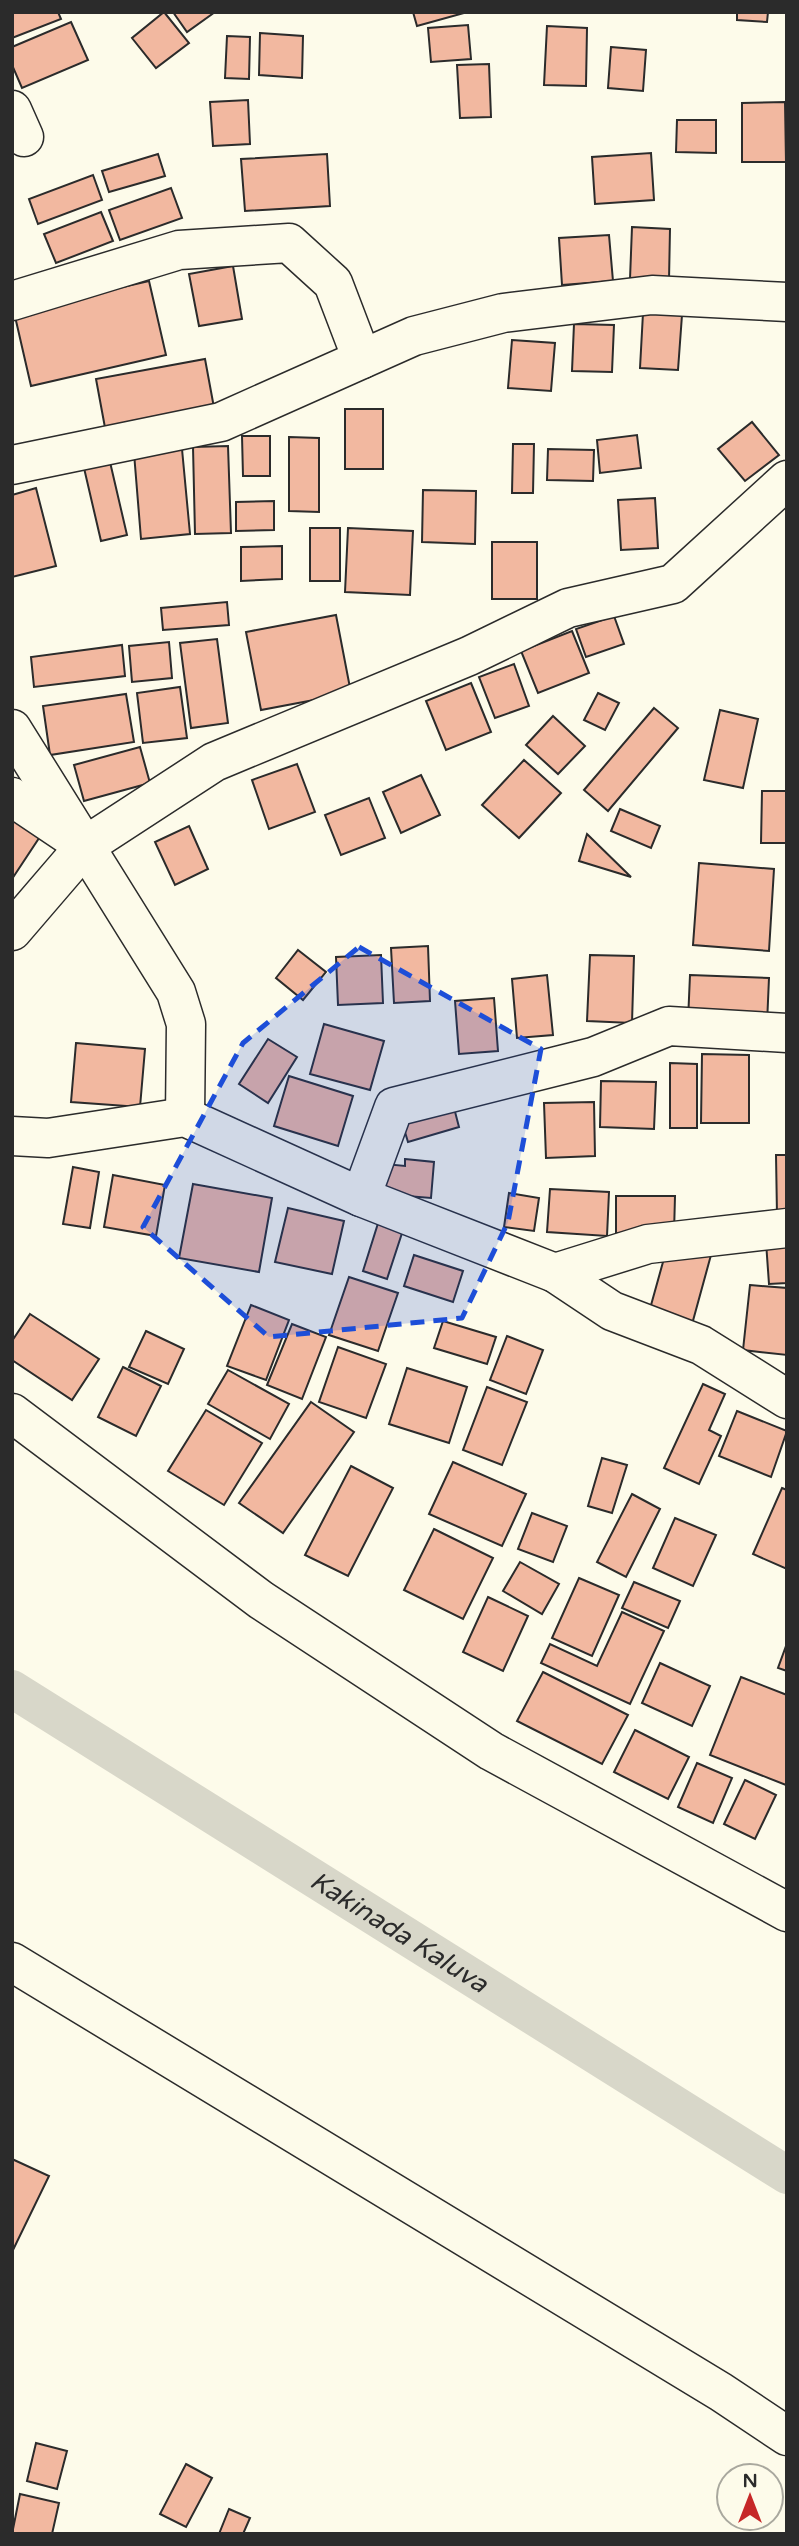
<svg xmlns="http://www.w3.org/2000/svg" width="799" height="2546" viewBox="0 0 799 2546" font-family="'Varela Round',sans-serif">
<rect width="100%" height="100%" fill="#fdfbea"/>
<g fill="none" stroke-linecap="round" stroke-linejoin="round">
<path stroke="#d8d7c9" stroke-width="38" id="s1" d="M12,1689L787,2175"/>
</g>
<g fill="#f2b8a0" stroke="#2b2b2b" stroke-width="2">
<path d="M12,12H58L61,19L12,38Z"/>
<path d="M164,12L189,43L156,68L132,38Z"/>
<path d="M173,12H215L187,32Z"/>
<path d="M413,12H464V13L417,26Z"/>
<path d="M737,12H768L767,22L737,20Z"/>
<path d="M71,22L88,60L22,88L12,65V47Z"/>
<path d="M468,25L471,59L431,62L428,28Z"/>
<path d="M547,26L587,28L586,86L544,85Z"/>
<path d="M260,33L303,36L302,78L259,75Z"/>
<path d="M227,36L250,37L249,79L225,78Z"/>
<path d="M611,47L646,50L643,91L608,88Z"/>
<path d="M489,64L491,117L460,118L457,65Z"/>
<path d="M248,100L250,144L213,146L210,102Z"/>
<path d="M785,102L786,162H742V103Z"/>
<path d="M677,120H716V153L676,152Z"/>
<path d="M651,153L654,200L595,204L592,157Z"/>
<path d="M158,154L165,176L109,192L102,171Z"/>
<path d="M327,154L330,206L245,211L241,159Z"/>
<path d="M93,175L102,200L38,224L29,199Z"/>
<path d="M171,188L182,218L120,240L109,210Z"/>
<path d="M101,212L113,241L56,263L44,234Z"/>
<path d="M632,227L670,229L669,280L630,279Z"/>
<path d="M609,235L613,281L562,285L559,238Z"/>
<path d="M233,266L242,319L199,326L189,274Z"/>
<path d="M149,281L166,355L31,386L14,312Z"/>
<path d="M643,313L682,315L678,370L640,368Z"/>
<path d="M574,324L614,325L612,372L572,371Z"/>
<path d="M512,340L555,343L551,391L508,388Z"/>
<path d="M205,359L215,413L106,433L96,379Z"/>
<rect x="345" y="409" width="38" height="60"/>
<path d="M752,422L779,455L745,481L718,449Z"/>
<path d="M637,435L641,468L600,473L597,440Z"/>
<path d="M242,436H270V476H243Z"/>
<path d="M289,437L319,438V512L289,511Z"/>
<path d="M513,444H534L533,493H512Z"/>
<path d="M228,446L231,533L195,534L193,447Z"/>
<path d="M182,449L190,534L141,539L134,453Z"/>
<path d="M548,449L594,450L593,481L547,480Z"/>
<path d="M110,462L127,535L101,541L84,468Z"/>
<path d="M36,488L56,566L12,577V495Z"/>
<path d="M423,490L476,491L475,544L422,542Z"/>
<path d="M655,498L658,548L621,550L618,500Z"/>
<path d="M274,501V530L236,531V502Z"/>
<rect x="310" y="528" width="30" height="53"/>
<path d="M348,528L413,531L410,595L345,592Z"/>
<rect x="492" y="542" width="45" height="57"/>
<path d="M282,546V579L241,581V547Z"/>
<path d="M227,602L229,625L163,630L161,608Z"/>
<path d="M336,615L351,693L261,710L246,632Z"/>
<path d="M614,616L624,644L586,657L576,629Z"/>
<path d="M572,631L589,673L538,693L521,651Z"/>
<path d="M217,639L228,723L191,728L180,643Z"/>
<path d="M169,642L172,678L132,682L129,646Z"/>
<path d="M122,645L125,676L34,687L31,657Z"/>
<path d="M514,664L529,706L495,718L479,677Z"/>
<path d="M471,683L491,732L446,750L426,701Z"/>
<path d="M180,687L187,738L143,743L137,693Z"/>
<path d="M598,693L619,703L605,730L584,720Z"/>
<path d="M126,694L134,742L50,755L43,706Z"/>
<path d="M654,708L678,728L608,811L584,790Z"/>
<path d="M720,710L758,719L743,788L704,780Z"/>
<path d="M553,716L585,746L558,774L526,745Z"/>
<path d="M140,747L150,783L84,801L74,765Z"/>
<path d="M524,760L561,793L519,838L482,805Z"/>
<path d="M297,764L315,812L269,829L252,780Z"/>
<path d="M421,775L440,815L401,833L383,792Z"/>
<path d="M762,791H787L786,843H761Z"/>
<path d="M369,798L385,838L341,855L325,815Z"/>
<path d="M12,809L45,829L12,879Z"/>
<path d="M620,809L660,826L651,848L611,831Z"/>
<path d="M189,826L208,869L175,885L155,842Z"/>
<path d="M587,834L631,877L579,861Z"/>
<path d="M699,863L774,869L769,951L693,945Z"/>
<path d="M428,946L430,1001L394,1003L391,948Z"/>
<path d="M298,950L326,972L303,1000L276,978Z"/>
<path d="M381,955L383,1003L338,1005L336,957Z"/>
<path d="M590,955L634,956L632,1023L587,1021Z"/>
<path d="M547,975L553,1035L517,1038L512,979Z"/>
<path d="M690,975L769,978L767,1024L688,1021Z"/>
<path d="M494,998L498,1051L459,1054L455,1001Z"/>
<path d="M324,1024L384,1041L370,1090L310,1074Z"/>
<path d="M268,1039L297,1057L268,1103L239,1084Z"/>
<path d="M76,1043L145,1049L140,1107L71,1102Z"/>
<path d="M702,1054L749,1055V1123H701Z"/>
<path d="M670,1063L697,1064V1128H670Z"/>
<path d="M289,1076L353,1096L338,1146L274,1126Z"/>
<path d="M601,1081L656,1082L654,1129L600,1127Z"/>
<path d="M594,1102L595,1156L546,1158L544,1103Z"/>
<path d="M453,1104L459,1127L408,1142L401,1119Z"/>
<path d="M776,1155H787V1214L777,1215Z"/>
<path d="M405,1159L434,1162L431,1198L382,1194L385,1164L405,1166Z"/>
<path d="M73,1167L99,1172L90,1228L63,1224Z"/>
<path d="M113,1175L165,1185L156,1236L104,1227Z"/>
<path d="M193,1184L272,1198L259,1272L179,1258Z"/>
<path d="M550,1189L609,1192L607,1236L547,1232Z"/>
<path d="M509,1193L539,1198L534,1231L504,1227Z"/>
<path d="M616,1196H675L674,1233H616Z"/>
<path d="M288,1208L344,1221L332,1274L275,1262Z"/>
<path d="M380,1217L405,1224L387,1279L363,1271Z"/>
<path d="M787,1241V1283L769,1284L766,1242Z"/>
<path d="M668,1244L711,1255L691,1328L648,1316Z"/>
<path d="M414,1255L463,1271L453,1302L404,1286Z"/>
<path d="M349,1277L398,1293L378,1351L329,1335Z"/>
<path d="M750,1285L787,1288V1355L743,1350Z"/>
<path d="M251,1305L289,1320L266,1380L227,1366Z"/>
<path d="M30,1314L99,1359L72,1400L12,1360V1341Z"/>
<path d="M443,1321L496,1337L487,1364L434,1348Z"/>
<path d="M292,1324L326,1337L302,1399L267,1385Z"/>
<path d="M146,1331L184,1349L168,1384L129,1367Z"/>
<path d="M507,1336L543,1350L526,1394L490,1380Z"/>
<path d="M338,1347L386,1364L366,1418L319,1402Z"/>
<path d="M123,1367L161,1386L136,1436L98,1417Z"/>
<path d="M407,1368L467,1387L449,1443L389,1424Z"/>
<path d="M228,1370L289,1404L270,1439L208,1404Z"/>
<path d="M703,1384L725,1394L709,1430L721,1436L699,1484L664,1468Z"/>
<path d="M487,1387L527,1402L502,1465L463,1450Z"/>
<path d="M311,1402L354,1432L283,1533L239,1503Z"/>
<path d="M206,1410L262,1443L224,1505L168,1471Z"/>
<path d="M737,1411L787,1431L771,1477L719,1456Z"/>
<path d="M602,1458L627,1465L612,1513L588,1506Z"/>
<path d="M453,1462L526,1494L502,1546L429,1514Z"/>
<path d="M351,1466L393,1488L348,1576L305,1555Z"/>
<path d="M782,1488L787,1490V1569L753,1554Z"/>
<path d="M632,1494L660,1509L626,1577L597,1562Z"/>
<path d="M532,1513L567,1526L553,1562L518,1549Z"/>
<path d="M675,1518L716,1535L693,1586L653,1568Z"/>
<path d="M434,1529L493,1558L463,1619L404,1590Z"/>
<path d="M520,1562L559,1584L542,1614L503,1591Z"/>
<path d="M579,1578L619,1595L592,1656L552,1638Z"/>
<path d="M634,1582L680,1601L668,1628L622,1608Z"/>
<path d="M488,1597L528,1616L503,1671L463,1652Z"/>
<path d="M622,1612L664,1631L630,1704L541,1663L550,1644L597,1666Z"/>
<path d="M786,1646H787V1671L778,1668Z"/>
<path d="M660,1663L710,1686L692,1726L642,1703Z"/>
<path d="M543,1672L628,1715L602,1764L517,1721Z"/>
<path d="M741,1677L787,1695L786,1785L710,1755Z"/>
<path d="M635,1730L689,1757L668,1799L614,1772Z"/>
<path d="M697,1763L732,1778L713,1823L678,1807Z"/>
<path d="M745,1780L776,1795L755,1839L724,1824Z"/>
<path d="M12,2159L49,2176L12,2252Z"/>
<path d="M36,2443L67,2451L57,2489L27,2481Z"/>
<path d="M186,2464L212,2478L186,2527L160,2514Z"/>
<path d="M20,2494L59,2503L52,2534H12Z"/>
<path d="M229,2509L250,2518L243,2534H219Z"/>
</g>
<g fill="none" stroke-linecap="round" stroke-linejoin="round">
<g stroke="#2b2b2b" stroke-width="41">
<g id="minor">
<path d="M12,110L24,137"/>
<path d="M12,301L179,250L289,243L333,283L362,359"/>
<path d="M12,465L221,422L414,336L503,313L652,295L787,302"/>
<path d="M12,797L85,846L176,992L186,1024L185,1117"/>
<path d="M85,846L214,762L469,656L568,608L673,584L787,480"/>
<path d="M361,1197L394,1107L593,1057L669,1026L787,1033"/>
<path d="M555,1273L648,1244L787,1228"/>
</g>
</g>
<g stroke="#2b2b2b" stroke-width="41">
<g id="major">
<path d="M12,729L85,846L12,931"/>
<path d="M12,1136L48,1138L185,1117L361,1197L555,1273L612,1311L701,1345L787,1399"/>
<path d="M12,1413L261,1600L491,1751L787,1912"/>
<path d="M12,1962L721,2392L787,2436"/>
</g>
</g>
<use href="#minor" stroke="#fdfbea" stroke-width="38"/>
<use href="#major" stroke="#fdfbea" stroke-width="38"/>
</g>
<path fill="#1d4ed8" fill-opacity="0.2" stroke="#1d4ed8" stroke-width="5" stroke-dasharray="14 9" stroke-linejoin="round" d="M359,947L541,1049L508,1222L462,1318L269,1337L143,1227L243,1043Z"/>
<g text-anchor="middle" stroke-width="5" stroke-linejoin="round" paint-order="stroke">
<g font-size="26" font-style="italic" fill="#2b2b2b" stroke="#fdfbea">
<text dy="9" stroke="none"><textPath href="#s1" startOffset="457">Kakinada Kaluva</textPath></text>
</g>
</g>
<rect width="799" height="2546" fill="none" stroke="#2b2b2b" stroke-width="28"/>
<g transform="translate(750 2497)"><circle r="33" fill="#fdfbea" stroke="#a9a89e" stroke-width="2"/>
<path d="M0-5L12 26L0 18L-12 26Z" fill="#c62828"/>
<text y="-10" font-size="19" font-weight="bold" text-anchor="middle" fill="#2b2b2b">N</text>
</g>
</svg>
